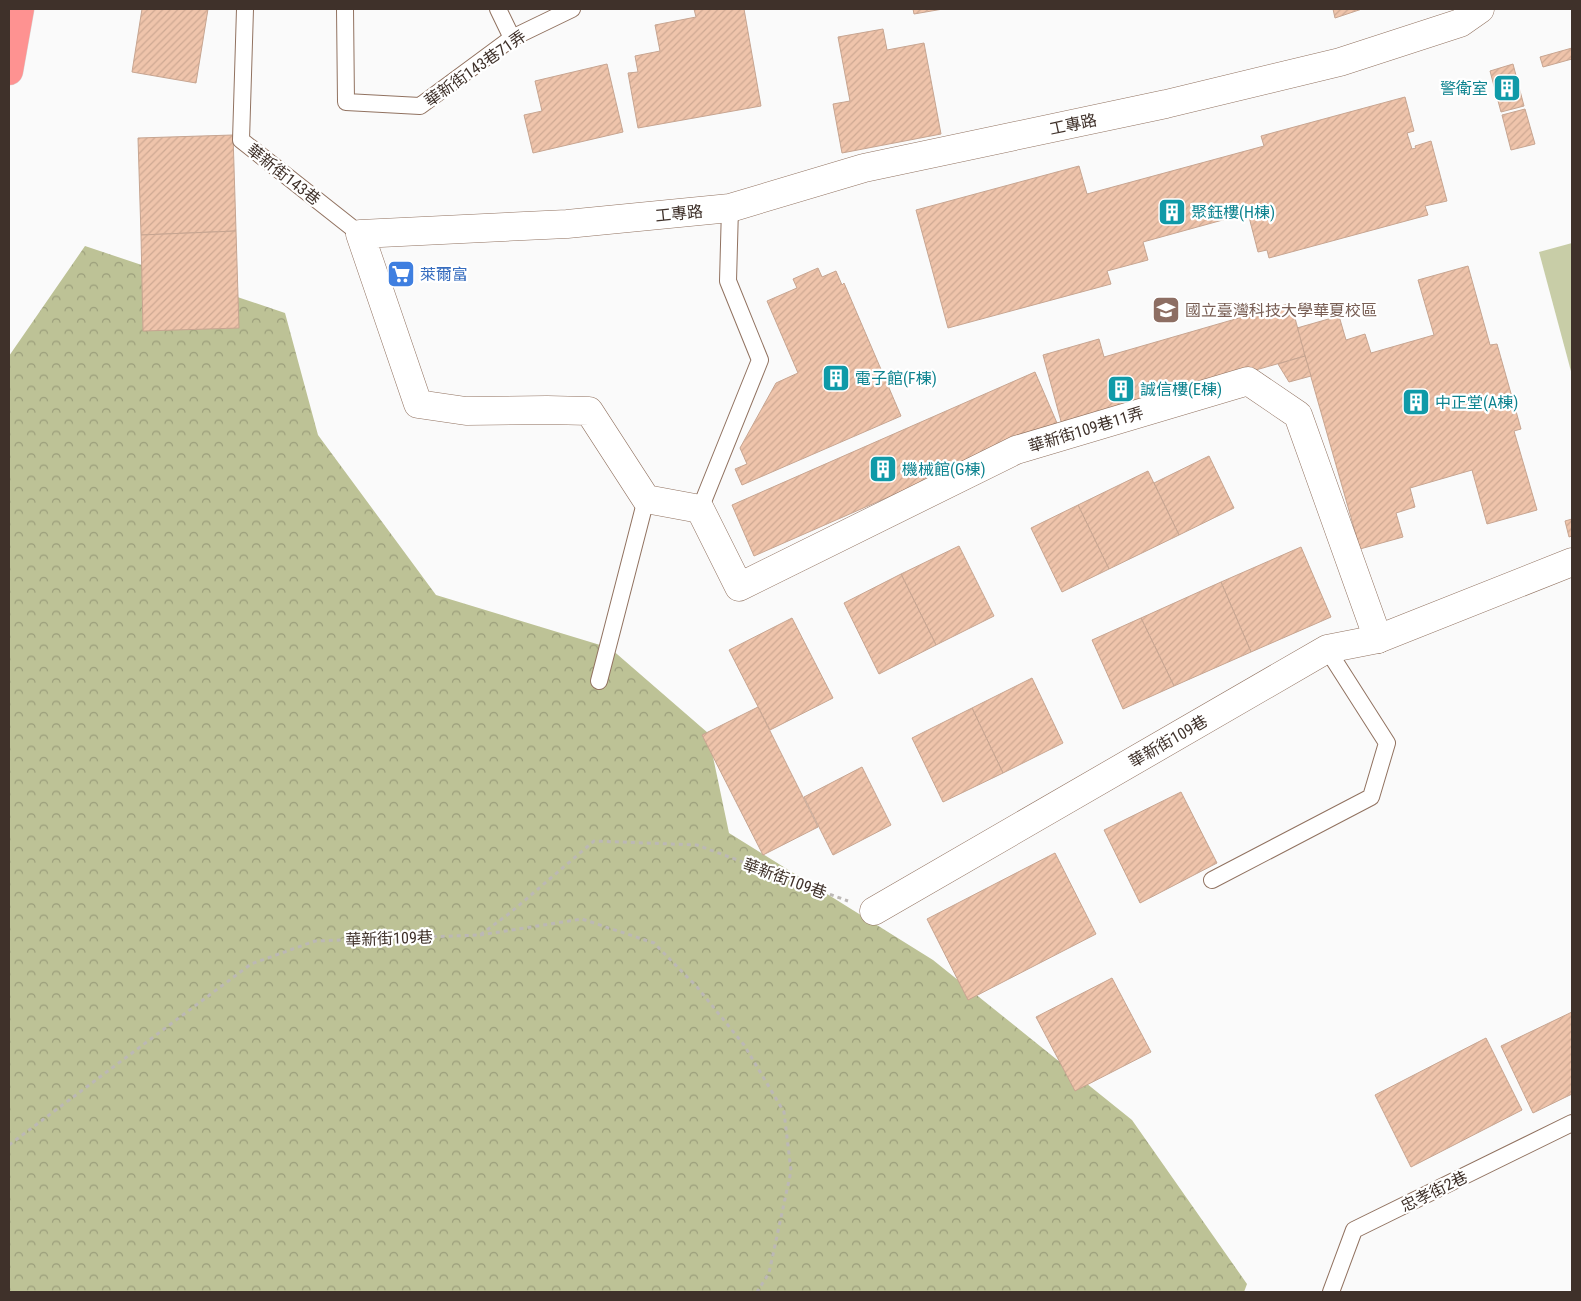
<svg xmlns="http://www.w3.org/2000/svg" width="1581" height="1301" viewBox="0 0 1581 1301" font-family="'Roboto Condensed','Noto Sans TC',sans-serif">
<defs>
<pattern id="forest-crowns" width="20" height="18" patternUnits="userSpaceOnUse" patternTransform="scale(1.25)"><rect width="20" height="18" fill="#bdc296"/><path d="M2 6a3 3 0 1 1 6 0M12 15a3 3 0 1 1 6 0" fill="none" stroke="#9b9e7b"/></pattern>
<pattern id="building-hatch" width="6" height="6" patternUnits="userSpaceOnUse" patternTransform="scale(1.25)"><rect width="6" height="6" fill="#efc4ab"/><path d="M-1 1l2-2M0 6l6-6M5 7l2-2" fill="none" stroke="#cea993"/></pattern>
</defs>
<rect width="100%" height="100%" fill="#fafafa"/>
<path fill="#c8cda7" d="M1572,243V375L1539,252Z"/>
<path fill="url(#forest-crowns)" d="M85,246L285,313L318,435L436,595L610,648L708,733L729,833L933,960L1132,1120L1247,1284L1244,1292H9V356Z"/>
<g fill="url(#building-hatch)" stroke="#c7a591">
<path d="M142,9H208L196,83L132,72Z"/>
<path d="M694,9H744L761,106L638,128L628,73L638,72L635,56L660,51L655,25L696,17Z"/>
<path d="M913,9H943L914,14Z"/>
<path d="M1333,9H1362L1335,18Z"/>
<path d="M883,29L887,50L924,43L941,134L842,153L833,104L850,101L838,37Z"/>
<path d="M1572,48V59L1543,67L1540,57Z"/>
<path d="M607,64L623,132L533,153L524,115L542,111L535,81Z"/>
<path d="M1513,64L1524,106L1501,112L1490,71Z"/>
<path d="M1405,97L1414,131L1407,133L1412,149L1416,148L1415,146L1431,141L1447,201L1425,206L1428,215L1269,258L1267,250L1258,252L1248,213L1143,242L1148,260L1107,271L1111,284L948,328L916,210L1079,166L1087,194L1264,146L1261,136Z"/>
<path d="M1525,109L1535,144L1511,150L1502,115Z"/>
<path d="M233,135L236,231L141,235L138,138Z"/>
<path d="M236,231L239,328L143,331L141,235Z"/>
<path d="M1468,266L1490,345L1497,344L1521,429L1514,431L1537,510L1487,524L1472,470L1410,488L1415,507L1396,513L1403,537L1360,549L1297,328L1339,316L1346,340L1365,334L1371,353L1434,335L1418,280Z"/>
<path d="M818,268L822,277L836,271L842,285L844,283L901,416L742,485L735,469L747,464L740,448L776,383L798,373L767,301L797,288L793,279Z"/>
<path d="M1291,303L1305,356L1062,425L1043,355L1099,339L1104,357Z"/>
<path d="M1305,356L1311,376L1289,382L1278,364Z"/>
<path d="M1035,372L1057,423L754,556L732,505Z"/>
<path d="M1209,456L1234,508L1179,535L1154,483Z"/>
<path d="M1148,471L1179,535L1109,569L1078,505Z"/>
<path d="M1078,505L1109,569L1062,592L1031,528Z"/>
<path d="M1572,519V536L1569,537L1565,521Z"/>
<path d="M959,546L994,616L936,645L901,574Z"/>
<path d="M1301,547L1331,617L1251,652L1221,582Z"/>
<path d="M901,574L936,645L879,674L844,603Z"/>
<path d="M1221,582L1251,652L1174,686L1141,618Z"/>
<path d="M792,618L833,698L770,730L729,650Z"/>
<path d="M1141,618L1174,686L1123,709L1092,640Z"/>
<path d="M1032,678L1063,743L1003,773L972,708Z"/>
<path d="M758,707L818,827L763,855L702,735Z"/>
<path d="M972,708L1003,773L943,802L912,738Z"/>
<path d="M862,767L891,825L833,855L804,797Z"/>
<path d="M1181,792L1217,863L1140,903L1104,830Z"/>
<path d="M1055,853L1096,934L968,1000L927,919Z"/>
<path d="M1112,978L1151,1052L1075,1091L1036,1017Z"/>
<path d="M1572,1012V1094L1533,1113L1501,1046Z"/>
<path d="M1486,1038L1522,1110L1411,1167L1375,1095Z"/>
</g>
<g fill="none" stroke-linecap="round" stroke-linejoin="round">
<g stroke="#917260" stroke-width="18">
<g id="lane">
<path d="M245,9L241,140L360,234"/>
<path d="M345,9L346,102L420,106L512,38L572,9"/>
<path d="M498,9L512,38"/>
<path d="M700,509L760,360L728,281L730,208"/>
<path d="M599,681L646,499"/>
<path d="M1212,880L1371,797L1387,743L1327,649"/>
<path d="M1331,1292L1354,1230L1572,1123"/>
</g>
</g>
<g stroke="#917260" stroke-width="29">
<g id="street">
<path d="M1378,639L1298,415L1248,381L1016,450L739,587L700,509L646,499L589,411L547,410L466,411L418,404L360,234L567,224L730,208L864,168L1166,104L1340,62L1460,23L1480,9"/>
<path d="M874,911L1327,649L1378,639L1572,562"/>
</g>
</g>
<g stroke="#d9d6d4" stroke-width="29">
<path id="highway" d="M9,71L20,9"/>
</g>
<g stroke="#bcb8b5" stroke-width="3" stroke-dasharray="4 4" stroke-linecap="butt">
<path d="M480,935L582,919L654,943L697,987L744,1045L784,1112L791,1171L769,1273L757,1292"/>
<path d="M9,1145L251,964L315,941L480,935L510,913L594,841L697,845L848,901"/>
</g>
<use href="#lane" stroke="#fff" stroke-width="16"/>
<use href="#street" stroke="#fff" stroke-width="28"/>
<use href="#highway" stroke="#fe9291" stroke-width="28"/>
</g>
<defs>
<g id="building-square" transform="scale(1.4375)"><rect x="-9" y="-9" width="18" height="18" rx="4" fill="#0f9aa8" stroke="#fff"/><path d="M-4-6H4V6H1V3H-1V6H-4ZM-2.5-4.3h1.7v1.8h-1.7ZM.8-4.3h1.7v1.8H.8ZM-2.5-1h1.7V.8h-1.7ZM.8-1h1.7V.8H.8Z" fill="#fff"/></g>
<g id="supermarket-square" transform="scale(1.4375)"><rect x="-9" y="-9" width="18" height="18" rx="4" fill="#3f7fe0" stroke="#fff"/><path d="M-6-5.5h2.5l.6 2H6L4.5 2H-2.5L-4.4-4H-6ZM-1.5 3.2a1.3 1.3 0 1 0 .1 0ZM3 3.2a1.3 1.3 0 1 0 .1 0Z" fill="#fff"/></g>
<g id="university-square" transform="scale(1.4375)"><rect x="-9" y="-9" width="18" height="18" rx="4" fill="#8d6e63" stroke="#fff"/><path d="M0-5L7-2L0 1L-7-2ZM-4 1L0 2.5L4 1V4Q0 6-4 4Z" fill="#fff"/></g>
</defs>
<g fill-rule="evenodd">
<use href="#building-square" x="1507" y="88"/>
<use href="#building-square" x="1172" y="212"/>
<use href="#supermarket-square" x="401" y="274"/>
<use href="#university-square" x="1166" y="310"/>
<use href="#building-square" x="836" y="378"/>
<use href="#building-square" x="1121" y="389"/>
<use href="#building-square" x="1416" y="402"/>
<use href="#building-square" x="883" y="469"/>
</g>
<g text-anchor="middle" stroke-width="4.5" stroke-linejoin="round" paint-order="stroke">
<g font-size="16" fill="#3f312a" stroke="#fff">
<text transform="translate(475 68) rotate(-35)" y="6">華新街143巷71弄</text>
<text transform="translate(1073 124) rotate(-12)" y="6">工專路</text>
<text transform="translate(284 174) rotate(38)" y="6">華新街143巷</text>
<text transform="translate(679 213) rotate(-6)" y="6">工專路</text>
<text transform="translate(1086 429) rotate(-17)" y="6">華新街109巷11弄</text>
<text transform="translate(1168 741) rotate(-30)" y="6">華新街109巷</text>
<text transform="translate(785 878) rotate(20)" y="6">華新街109巷</text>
<text transform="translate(389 938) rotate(-2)" y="6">華新街109巷</text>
<text transform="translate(1434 1191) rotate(-26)" y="6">忠孝街2巷</text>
</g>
<g font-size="16" fill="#0d838f" stroke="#fff" text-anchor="start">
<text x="1488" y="94" text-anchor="end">警衛室</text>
<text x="1191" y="218">聚鈺樓(H棟)</text>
<text x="855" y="384">電子館(F棟)</text>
<text x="1140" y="395">誠信樓(E棟)</text>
<text x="1435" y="408">中正堂(A棟)</text>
<text x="902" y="475">機械館(G棟)</text>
</g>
<g font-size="16" fill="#366cbe" stroke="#fff" text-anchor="start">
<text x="420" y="280">萊爾富</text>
</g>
<g font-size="16" fill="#785e54" stroke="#fff" text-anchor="start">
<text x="1185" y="316">國立臺灣科技大學華夏校區</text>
</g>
</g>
<rect width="1581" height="1301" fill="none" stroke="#3f312a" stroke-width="20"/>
</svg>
